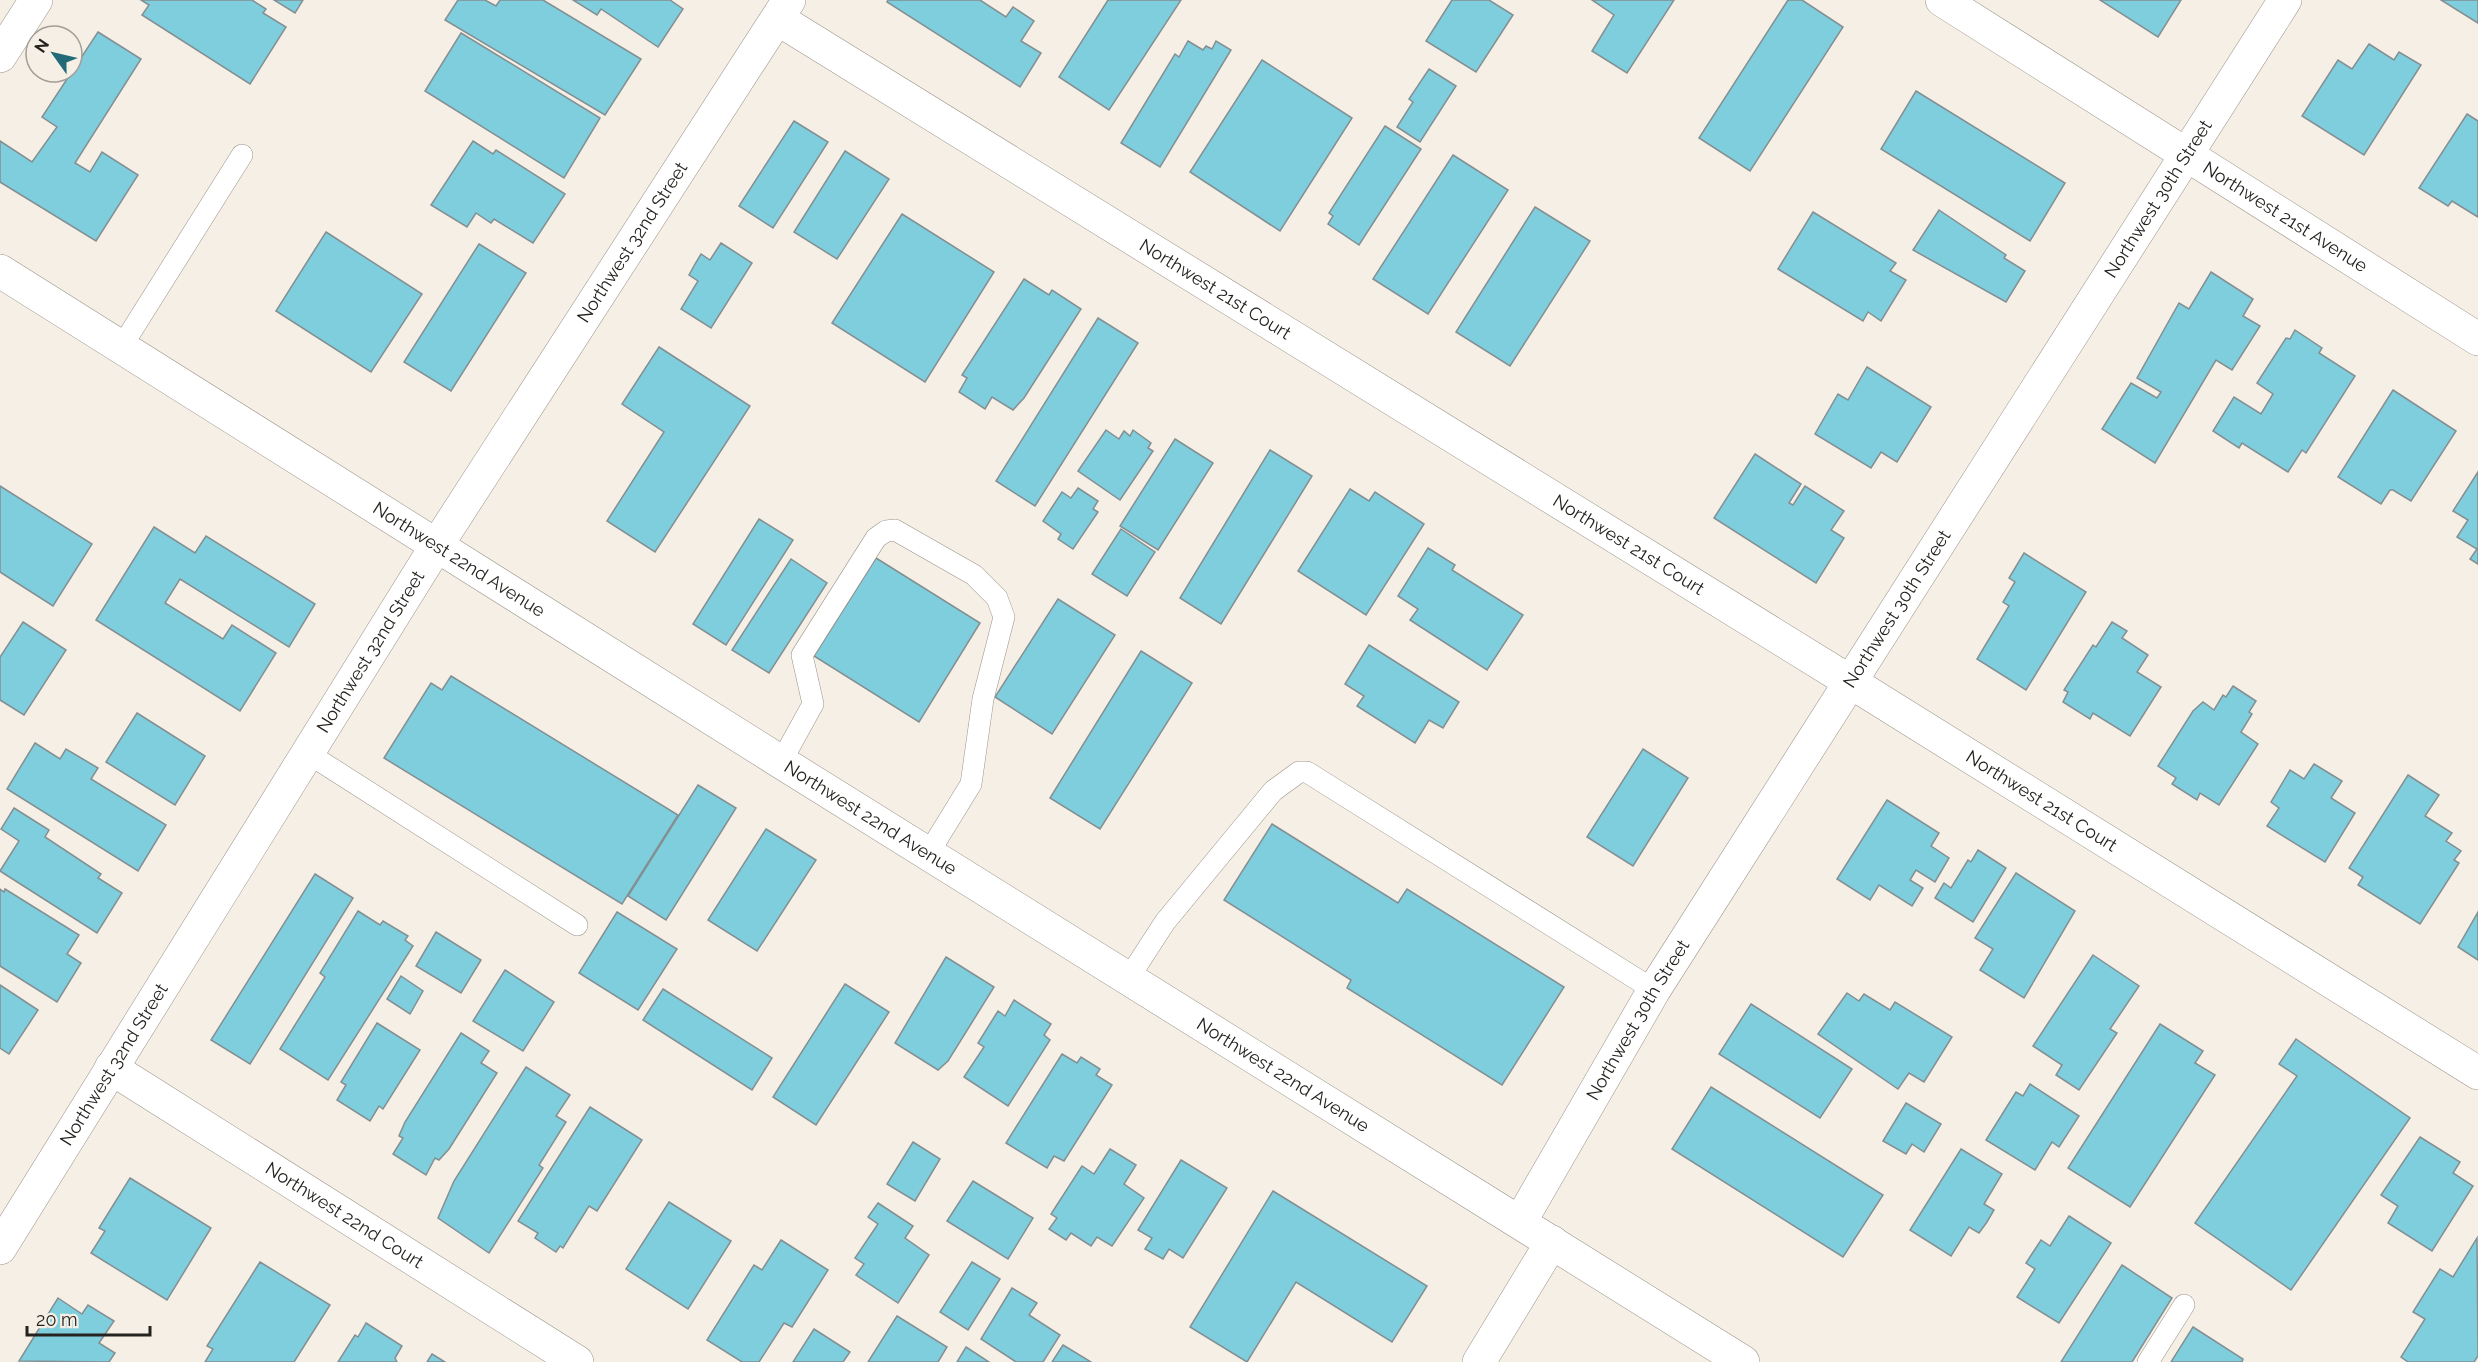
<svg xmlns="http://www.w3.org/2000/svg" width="2478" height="1362" viewBox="0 0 2478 1362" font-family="Raleway,sans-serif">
<rect width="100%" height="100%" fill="#f6efe5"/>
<g fill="#7ecede" stroke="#838f92" stroke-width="1.5">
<path d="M141,0H252L266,9L263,13L286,27L250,84L142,15L149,5Z"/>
<path d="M274,0H303L295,13Z"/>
<path d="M458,0H485L496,6L500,0H543L641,59L605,115L445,20Z"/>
<path d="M573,0H670L683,9L658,47L601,9L597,15Z"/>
<path d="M888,0H980L1006,17L1013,7L1034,21L1021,41L1041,53L1020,87L887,2Z"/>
<path d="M1108,0H1181L1109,110L1059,77Z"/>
<path d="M1452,0H1489L1513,15L1476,72L1426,41Z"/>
<path d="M1592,0H1674L1627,73L1592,51L1614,15Z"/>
<path d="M1788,0H1802L1843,27L1750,171L1699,138Z"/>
<path d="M2100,0H2181L2158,37Z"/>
<path d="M2441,0H2478V23Z"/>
<path d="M98,32L141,59L75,163L90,172L102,152L138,175L96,241L0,182V141L32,162L57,127L42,117Z"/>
<path d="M461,33L600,118L564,178L425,91Z"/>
<path d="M1188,41L1203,50L1206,46L1212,49L1216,41L1231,50L1160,167L1121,143L1175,54L1179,57Z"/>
<path d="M2369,44L2394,60L2399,52L2421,65L2364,155L2302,116L2338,60L2352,69Z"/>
<path d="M1262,60L1352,118L1280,231L1190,172Z"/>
<path d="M1429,69L1456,86L1420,142L1397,127L1413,102L1409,99Z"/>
<path d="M1916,91L2065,183L2030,241L1881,149Z"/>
<path d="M2467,114L2478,121V217L2452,201L2448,206L2419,188Z"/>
<path d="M794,121L828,142L773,228L739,206Z"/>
<path d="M1385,126L1421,149L1359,245L1328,224L1333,216L1329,213Z"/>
<path d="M473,141L493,154L496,150L565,194L533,243L494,219L491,223L476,213L467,227L431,205Z"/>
<path d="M845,151L889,179L837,259L794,232Z"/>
<path d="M1453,155L1508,190L1428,314L1373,279Z"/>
<path d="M1535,207L1590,241L1510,366L1456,332Z"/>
<path d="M1939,210L2006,255L2004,258L2025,271L2006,302L1913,250Z"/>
<path d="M1813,212L1896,263L1890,271L1906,280L1881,321L1868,312L1863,321L1778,269Z"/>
<path d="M902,214L994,272L925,382L832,323Z"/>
<path d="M326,232L422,294L371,372L276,311Z"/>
<path d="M721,243L752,263L711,328L681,309L698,281L689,275L695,264L701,254L710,260Z"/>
<path d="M479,244L526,273L451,391L404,362Z"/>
<path d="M2211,272L2253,299L2243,316L2260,326L2232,370L2216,360L2155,463L2102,429L2131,383L2157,398L2161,392L2137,378L2179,303L2189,309Z"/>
<path d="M1024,279L1049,295L1052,290L1081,309L1024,398L1013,410L992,397L985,409L959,392L967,378L962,375Z"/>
<path d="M1098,318L1138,343L1035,506L996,481Z"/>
<path d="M2295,330L2322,348L2319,353L2355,376L2306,453L2302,450L2288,472L2242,443L2239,448L2213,431L2234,397L2261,414L2273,394L2257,383L2286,338L2290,339Z"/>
<path d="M659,347L750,406L655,552L607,521L664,432L622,404Z"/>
<path d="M1867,367L1931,407L1897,462L1881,452L1871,468L1815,434L1838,394L1848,400Z"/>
<path d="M2393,390L2456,431L2411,501L2393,490H2390L2381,504L2338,477Z"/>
<path d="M1106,430L1119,439L1124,431L1130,436L1133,430L1151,443L1148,448L1153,451L1120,500L1078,471Z"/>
<path d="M1175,439L1213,463L1158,550L1120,526Z"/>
<path d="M1270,450L1312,476L1221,624L1180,598Z"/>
<path d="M1755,454L1801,484L1789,503L1793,505L1805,486L1844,511L1831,530L1844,538L1816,583L1714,518Z"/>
<path d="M2478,472V564L2470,559L2477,549L2457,537L2468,520L2453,511Z"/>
<path d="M0,486L92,544L53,606L0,572Z"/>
<path d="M1078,488L1098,501L1093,509L1098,512L1073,549L1058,539L1061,534L1043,521L1062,492L1071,498Z"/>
<path d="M1350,489L1369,501L1375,492L1424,524L1366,615L1298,571Z"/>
<path d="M759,519L793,540L726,645L693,624Z"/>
<path d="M154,527L195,553L206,536L315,604L289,647L180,579L165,603L223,639L232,625L276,653L240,711L96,620Z"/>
<path d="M1121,529L1155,552L1127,596L1092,574Z"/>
<path d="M1428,548L1455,565L1452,570L1523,615L1487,670L1410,620L1418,609L1398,596Z"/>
<path d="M2024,553L2086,592L2026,690L1977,659L2009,606L2003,602L2015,582L2009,578Z"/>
<path d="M876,558L980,623L919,722L814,656Z"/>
<path d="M791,559L827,583L769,673L732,650Z"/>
<path d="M1058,599L1115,635L1052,734L995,697Z"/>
<path d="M23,622L66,650L24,715L0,700V657Z"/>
<path d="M2112,622L2127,631L2122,638L2148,655L2137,672L2161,687L2130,736L2093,713L2090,719L2063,702L2068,692L2064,690L2093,645L2096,647Z"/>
<path d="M1369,645L1459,702L1443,728L1429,720L1415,743L1357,706L1364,696L1345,684Z"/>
<path d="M1141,651L1192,683L1100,829L1050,798Z"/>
<path d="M451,676L678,815L622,904L384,758L431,683L442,690Z"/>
<path d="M2233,686L2256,701L2249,712L2252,714L2241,732L2258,744L2219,805L2200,793L2197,800L2172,784L2176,778L2158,766L2193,711L2203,702L2214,710L2223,695L2226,697Z"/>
<path d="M137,713L205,756L175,805L106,762Z"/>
<path d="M35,743L60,759L66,749L98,768L91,779L166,825L138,871L7,789Z"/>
<path d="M1643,749L1688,778L1633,866L1587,837Z"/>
<path d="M2314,764L2342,781L2331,798L2355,813L2325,862L2267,826L2279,808L2271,802L2290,770L2304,779Z"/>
<path d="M2408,775L2439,795L2425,816L2452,833L2446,841L2461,851L2454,860L2459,863L2420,924L2358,885L2363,877L2349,868Z"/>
<path d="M698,785L736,808L666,920L628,896Z"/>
<path d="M1887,800L1939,833L1931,846L1949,858L1935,882L1916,870L1910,880L1923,888L1912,906L1879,885L1870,900L1837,879Z"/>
<path d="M14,808L49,830L45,837L101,874L98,878L122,893L97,933L0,871L19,841L1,829Z"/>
<path d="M1272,824L1398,903L1407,889L1564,987L1502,1085L1347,988L1351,980L1224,900Z"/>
<path d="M766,829L816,860L757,951L708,920Z"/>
<path d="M1978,850L2006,868L1973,922L1935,898L1944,883L1951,888L1968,860L1971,862Z"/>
<path d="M2016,873L2075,911L2024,998L1980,970L1993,949L1975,938Z"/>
<path d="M315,874L353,898L250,1064L211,1040Z"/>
<path d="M0,889L4,892L5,889L79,935L67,954L81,963L57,1002L0,966Z"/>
<path d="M358,911L380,925L383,921L408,936L405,940L413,946L328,1080L280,1049L325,977L320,973Z"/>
<path d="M617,912L677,949L638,1010L579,973Z"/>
<path d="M2478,912V960L2458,947Z"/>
<path d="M436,932L481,960L461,993L416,966Z"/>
<path d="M2093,955L2139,986L2110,1029L2117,1033L2079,1090L2056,1075L2062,1065L2033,1046Z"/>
<path d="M946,957L994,987L948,1061L938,1070L895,1043Z"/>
<path d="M505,970L554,1002L523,1051L473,1021Z"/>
<path d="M401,976L423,991L410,1014L387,999Z"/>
<path d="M845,984L889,1012L816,1125L773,1097Z"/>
<path d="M0,985L38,1010L9,1054L0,1048Z"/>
<path d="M663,989L772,1058L752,1090L643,1020Z"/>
<path d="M1847,993L1859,1001L1864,994L1890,1010L1895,1002L1952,1037L1924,1082L1909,1073L1898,1089L1818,1034Z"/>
<path d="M1014,1000L1051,1024L1044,1035L1050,1040L1008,1106L964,1077L984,1047L978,1043L998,1011L1005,1016Z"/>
<path d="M1751,1004L1852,1069L1820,1118L1719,1054Z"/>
<path d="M377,1023L420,1050L383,1109L379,1106L370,1121L337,1100L346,1085L341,1082Z"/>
<path d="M2160,1024L2203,1051L2195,1063L2215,1075L2130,1207L2068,1168Z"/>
<path d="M461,1033L489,1051L481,1063L497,1073L449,1149L439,1160L435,1158L426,1175L393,1154L403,1138L399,1136L405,1122Z"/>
<path d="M2296,1039L2410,1118L2291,1290L2195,1223L2297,1076L2279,1064Z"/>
<path d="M1062,1054L1077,1063L1081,1057L1100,1069L1096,1075L1112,1085L1064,1161L1054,1156L1047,1168L1006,1143Z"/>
<path d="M526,1067L570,1095L556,1116L566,1122L539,1165L543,1168L489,1253L438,1218L454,1181Z"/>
<path d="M2030,1084L2079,1116L2059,1147L2052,1142L2035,1170L1986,1140L2016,1092L2023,1096Z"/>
<path d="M1711,1087L1883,1195L1843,1257L1672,1149Z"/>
<path d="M1906,1103L1941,1124L1924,1152L1912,1144L1906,1154L1883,1141Z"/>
<path d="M590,1107L642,1140L597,1211L589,1206L563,1248L560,1246L556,1252L535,1238L538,1233L518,1221Z"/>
<path d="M2420,1137L2460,1162L2453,1173L2473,1186L2432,1251L2388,1223L2398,1206L2381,1195Z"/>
<path d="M913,1142L940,1159L915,1201L887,1184Z"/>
<path d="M1110,1149L1136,1165L1124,1184L1144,1198L1112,1246L1097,1237L1091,1246L1071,1233L1066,1240L1049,1229L1057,1218L1051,1214L1082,1166L1094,1174Z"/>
<path d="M1961,1149L2002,1174L1984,1204L1994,1210L1987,1222L1979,1233L1969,1227L1951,1256L1910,1230Z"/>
<path d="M1181,1160L1227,1188L1183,1258L1169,1249L1163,1259L1145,1249L1152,1238L1138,1230Z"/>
<path d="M130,1178L211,1228L167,1300L91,1253L105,1231L99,1228Z"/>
<path d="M973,1181L1033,1218L1008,1259L947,1221Z"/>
<path d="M1273,1191L1427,1286L1392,1342L1296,1282L1247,1362L1190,1327Z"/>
<path d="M669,1202L731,1241L688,1309L626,1269Z"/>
<path d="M878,1203L913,1226L905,1238L929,1255L898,1303L856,1275L864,1264L855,1258L878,1224L868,1217Z"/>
<path d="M2069,1216L2111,1243L2059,1323L2017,1297L2035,1269L2026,1263L2041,1240L2050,1246Z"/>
<path d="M2477,1238L2478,1356L2474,1362H2408L2401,1357L2425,1319L2413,1312L2440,1269L2453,1277Z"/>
<path d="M781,1240L828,1270L792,1327L784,1323L759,1362H742L707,1340L754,1265L762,1270Z"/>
<path d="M260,1262L330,1305L294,1362H205L213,1349L207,1346Z"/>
<path d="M972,1262L1000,1279L968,1330L940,1312Z"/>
<path d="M2122,1265L2172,1298L2132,1362H2061Z"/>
<path d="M1012,1288L1037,1303L1029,1315L1060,1335L1043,1362H1016L981,1339Z"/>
<path d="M58,1298L82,1314L88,1305L114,1321L99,1343L115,1353L109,1362L19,1361Z"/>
<path d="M897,1316L947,1347L938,1362H868Z"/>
<path d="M366,1323L402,1346L395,1358L397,1362H338L355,1335L358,1337Z"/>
<path d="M2193,1327L2243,1359L2242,1362H2171Z"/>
<path d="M814,1329L850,1352L843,1362H793Z"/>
<path d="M1063,1345L1091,1362H1052Z"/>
<path d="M966,1347L989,1362H957Z"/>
<path d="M432,1354L445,1362H427Z"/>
</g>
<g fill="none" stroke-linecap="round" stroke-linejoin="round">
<g stroke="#9b948b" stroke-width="22">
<g id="lane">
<path d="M122,346L242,155"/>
<path d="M309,754L577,925"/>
<path d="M781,762L813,704L802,655L876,538L886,531L895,530L974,575L997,598L1004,617L983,699L971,784L928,854"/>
<path d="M1128,979L1165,922L1273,791L1299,772H1307L1654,990"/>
<path d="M2148,1362L2184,1305"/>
</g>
</g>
<g stroke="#9b948b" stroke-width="34">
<g id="street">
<path id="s1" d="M1942,0L2478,339"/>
<path id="s2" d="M778,19L1849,681L2478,1073"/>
<path d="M0,56L36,0"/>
<path id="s3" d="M111,1068L577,1362"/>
<path id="s4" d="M1520,1222L1654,990L2285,0"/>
<path id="s5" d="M0,1248L437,545L789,0"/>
<path d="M1479,1362L1552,1242"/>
</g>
</g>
<g stroke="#9b948b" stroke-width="34">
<g id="secondary">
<path id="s6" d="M0,271L781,762L1743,1362"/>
</g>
</g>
<use href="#lane" stroke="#fff" stroke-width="21"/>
<use href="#street" stroke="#fff" stroke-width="33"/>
<use href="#secondary" stroke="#fff" stroke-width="33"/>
</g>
<g text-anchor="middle" stroke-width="4.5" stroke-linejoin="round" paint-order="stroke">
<g font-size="18" fill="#25231f" stroke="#f6efe5">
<text dy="6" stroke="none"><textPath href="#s4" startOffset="1206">Northwest 30th Street</textPath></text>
<text dy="6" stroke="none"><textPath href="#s1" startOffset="406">Northwest 21st Avenue</textPath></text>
<text dy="6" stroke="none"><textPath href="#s5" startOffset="1188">Northwest 32nd Street</textPath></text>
<text dy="6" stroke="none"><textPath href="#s2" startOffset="514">Northwest 21st Court</textPath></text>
<text dy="6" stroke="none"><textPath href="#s2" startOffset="1000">Northwest 21st Court</textPath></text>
<text dy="6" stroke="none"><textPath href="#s6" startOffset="542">Northwest 22nd Avenue</textPath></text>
<text dy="6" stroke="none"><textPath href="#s4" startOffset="720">Northwest 30th Street</textPath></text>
<text dy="6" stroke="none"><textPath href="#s5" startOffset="702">Northwest 32nd Street</textPath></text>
<text dy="6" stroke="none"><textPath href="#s2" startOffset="1486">Northwest 21st Court</textPath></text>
<text dy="6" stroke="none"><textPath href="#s6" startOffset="1028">Northwest 22nd Avenue</textPath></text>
<text dy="6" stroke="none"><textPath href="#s4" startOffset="234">Northwest 30th Street</textPath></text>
<text dy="6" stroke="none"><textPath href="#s5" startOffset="216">Northwest 32nd Street</textPath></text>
<text dy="6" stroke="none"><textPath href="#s6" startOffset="1514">Northwest 22nd Avenue</textPath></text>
<text dy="6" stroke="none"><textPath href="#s3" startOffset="276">Northwest 22nd Court</textPath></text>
</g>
</g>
<g transform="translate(54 54) rotate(304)"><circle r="28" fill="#f6efe5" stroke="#a29d96" stroke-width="1.5"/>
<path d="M0-4.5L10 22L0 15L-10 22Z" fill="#226a77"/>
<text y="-9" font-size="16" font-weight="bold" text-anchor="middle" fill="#25231f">N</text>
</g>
<path d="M27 1326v9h123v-9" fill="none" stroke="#25231f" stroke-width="3"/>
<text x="36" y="1326" font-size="18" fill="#25231f" stroke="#f6efe5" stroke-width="4.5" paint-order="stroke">20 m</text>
</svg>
